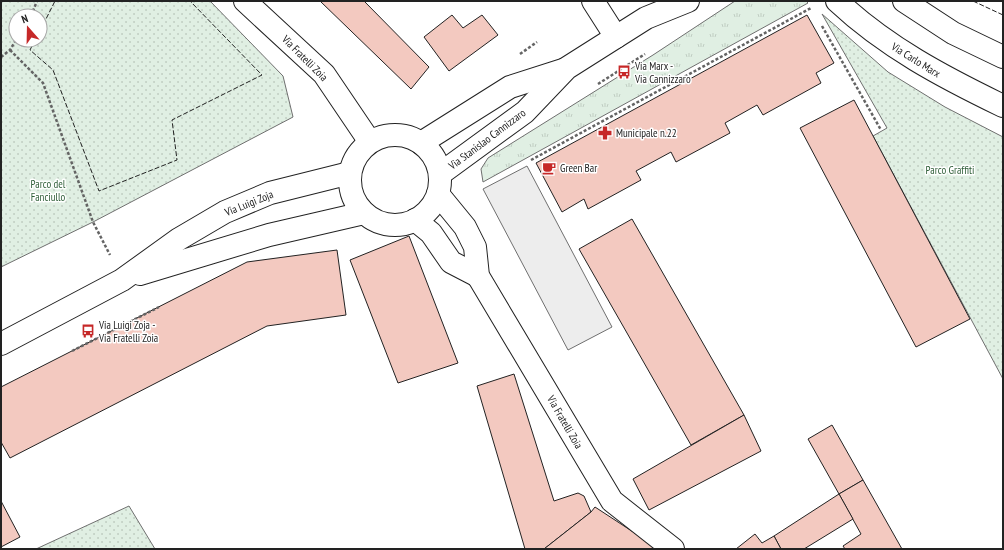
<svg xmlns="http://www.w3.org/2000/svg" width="1004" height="550" viewBox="0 0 1004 550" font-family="'PT Sans Narrow',sans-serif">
<defs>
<pattern id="grass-tufts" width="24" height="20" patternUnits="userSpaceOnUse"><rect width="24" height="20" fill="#e0efe3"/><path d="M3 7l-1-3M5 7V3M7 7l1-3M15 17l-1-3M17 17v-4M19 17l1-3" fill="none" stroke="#c0cdc2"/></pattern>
<pattern id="park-dots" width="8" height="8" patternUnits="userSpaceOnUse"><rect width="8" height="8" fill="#e0efe3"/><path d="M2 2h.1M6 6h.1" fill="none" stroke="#c0cdc2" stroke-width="1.8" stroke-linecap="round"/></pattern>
</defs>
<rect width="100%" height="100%" fill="#fff"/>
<path fill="url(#grass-tufts)" stroke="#6f6f6f" d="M735,1H806L808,3L483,182L481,169L488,158L653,55Z"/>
<g fill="url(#park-dots)" stroke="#6f6f6f" fill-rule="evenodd">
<path d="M1,1H210L283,76L293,117L93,222L1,267ZM16,16H40V40H16Z"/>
<path d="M822,14L888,72L945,107L1003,137V379L873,136L887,128Z"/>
<path d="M129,506L155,549H36Z"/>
</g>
<path fill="#ededed" stroke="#6f6f6f" d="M527,166L612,327L568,350L483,189Z"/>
<g fill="#f3c9c0" stroke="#222">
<path d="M320,1H364L429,67L411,89Z"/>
<path d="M452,15L463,28L482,15L498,35L449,71L424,37Z"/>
<path d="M807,15L834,63L816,73L821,83L763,115L757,105L725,123L730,133L676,162L671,152L636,171L641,180L588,209L584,199L562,212L536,163Z"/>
<path d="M854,100L970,319L916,347L800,128Z"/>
<path d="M632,219L744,415L691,445L579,249Z"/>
<path d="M409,236L458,363L398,383L350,260Z"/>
<path d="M337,250L346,315L267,326L10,458L1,442V387L247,262Z"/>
<path d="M514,374L554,501L578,493L584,496L591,512L544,549H525L477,386Z"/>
<path d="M744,415L761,451L649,510L633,479Z"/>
<path d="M832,425L863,480L839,494L808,439Z"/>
<path d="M863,480L902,549H845L843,546L861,534L839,494Z"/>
<path d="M839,494L853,519L804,549H781L774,536Z"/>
<path d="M1,501L20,537L1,547Z"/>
<path d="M595,507L647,541L658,549H544L591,512Z"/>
<path d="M755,534L762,543L774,536L781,549H736Z"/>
</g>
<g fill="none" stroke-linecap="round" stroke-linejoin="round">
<g stroke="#222" stroke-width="24">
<g id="minor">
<path d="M245,1L324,74L370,142"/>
<path d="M593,1L616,37"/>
<path d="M837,1C886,47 943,77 1003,106"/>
<path d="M904,1L953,33L1003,57"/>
<circle cx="395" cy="180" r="45"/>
<path d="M421,143L510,87L563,70"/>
<path d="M440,174L525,112L567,68L646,18L688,1"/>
<path d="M438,194L465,227L475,247L478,276L612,501L673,549"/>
<path d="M415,220L431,233L451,262L478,276"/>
<path d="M140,274L269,235L364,213"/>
<path d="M1,344L122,280L179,239L225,212L270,193L350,173"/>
</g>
</g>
<g stroke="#646464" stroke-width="2.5" stroke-dasharray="3 2" stroke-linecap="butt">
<path d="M31,16L37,1"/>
<path d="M822,26L881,130"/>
<path d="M10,50L43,83L93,222L110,255"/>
<path d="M520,54L537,42"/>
<path d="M1,57L10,50L16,40"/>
<path d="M598,84L645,54"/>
<path d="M531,160L811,8"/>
<path d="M72,351L159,307"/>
</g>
<use href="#minor" stroke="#fff" stroke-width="22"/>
<g stroke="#222" stroke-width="1" stroke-dasharray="5 2" stroke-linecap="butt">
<path d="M572,1H573"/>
<path d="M973,1L1003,15"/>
<path d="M40,31L55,1"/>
<path d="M35,40L30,50L53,70L99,191L177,160L172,120L262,75L190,1"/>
</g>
</g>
<defs>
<g id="bus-bare" transform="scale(1.08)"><path d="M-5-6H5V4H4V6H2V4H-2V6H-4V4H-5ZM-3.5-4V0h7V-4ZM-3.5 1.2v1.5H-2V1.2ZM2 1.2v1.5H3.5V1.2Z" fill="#c62828" stroke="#fff" stroke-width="2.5" paint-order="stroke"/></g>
<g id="pharmacy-bare" transform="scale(1.08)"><path d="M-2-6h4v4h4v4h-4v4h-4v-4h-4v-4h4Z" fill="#c62828" stroke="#fff" stroke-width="2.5" paint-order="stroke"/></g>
<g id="cafe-bare" transform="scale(1.08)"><path d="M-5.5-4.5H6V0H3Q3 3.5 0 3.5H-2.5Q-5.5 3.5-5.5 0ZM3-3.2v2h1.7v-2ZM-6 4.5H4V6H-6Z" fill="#c62828" stroke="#fff" stroke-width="2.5" paint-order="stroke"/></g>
</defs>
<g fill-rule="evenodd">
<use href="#bus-bare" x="624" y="72"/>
<use href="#pharmacy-bare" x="605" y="133"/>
<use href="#cafe-bare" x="549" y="168"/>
<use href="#bus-bare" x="88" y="331"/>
</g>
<g text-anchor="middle" stroke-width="3" stroke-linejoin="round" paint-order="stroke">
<g font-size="11" fill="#222" stroke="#fff">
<text transform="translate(305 58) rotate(45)" y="4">Via Fratelli Zoia</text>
<text transform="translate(916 60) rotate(32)" y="4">Via Carlo Marx</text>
<text transform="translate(487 139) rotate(-37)" y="4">Via Stanislao Cannizzaro</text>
<text transform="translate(249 203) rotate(-22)" y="4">Via Luigi Zoja</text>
<text transform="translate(565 422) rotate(60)" y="4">Via Fratelli Zoia</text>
</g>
<g font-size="11" fill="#222" stroke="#fff" text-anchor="start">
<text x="635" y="70">Via Marx -<tspan x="635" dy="13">Via Cannizzaro</tspan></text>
<text x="616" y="137">Municipale n.22</text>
<text x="560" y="172">Green Bar</text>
<text x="99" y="329">Via Luigi Zoja -<tspan x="99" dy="13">Via Fratelli Zoia</tspan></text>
</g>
<g font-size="11" fill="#2f5e38" stroke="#fff">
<text x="950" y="174">Parco Graffiti</text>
<text x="48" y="188">Parco del<tspan x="48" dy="13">Fanciullo</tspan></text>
</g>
</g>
<rect width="1004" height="550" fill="none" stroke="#222222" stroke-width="4"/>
<g transform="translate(28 28) rotate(340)"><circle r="19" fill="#ffffff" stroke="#a7a7a7"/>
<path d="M0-3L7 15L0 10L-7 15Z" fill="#c62828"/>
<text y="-6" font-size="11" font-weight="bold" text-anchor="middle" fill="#222222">N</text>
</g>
</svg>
